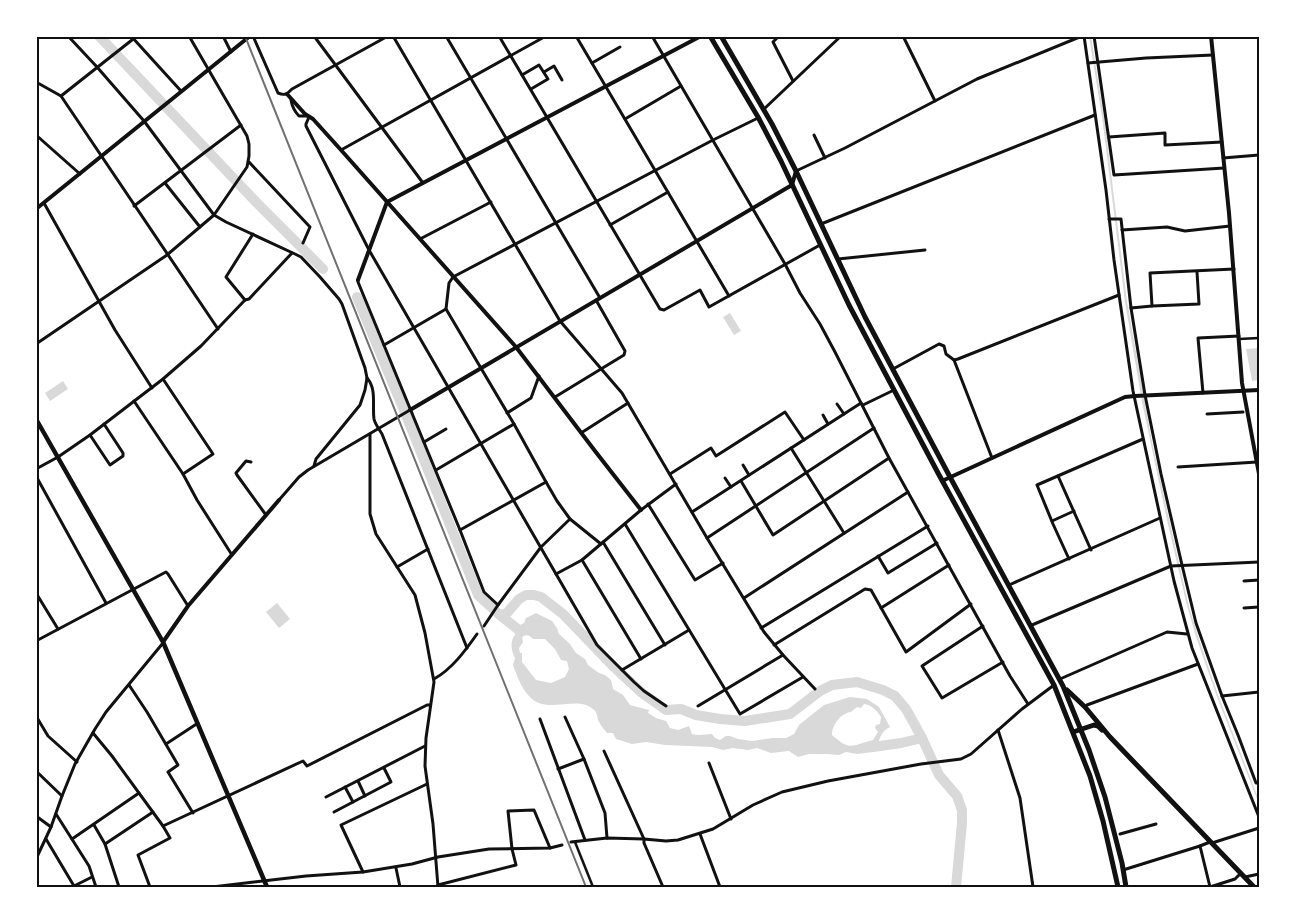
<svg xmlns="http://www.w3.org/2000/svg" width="1295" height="923" viewBox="0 0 1295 923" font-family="Manrope,sans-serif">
<rect width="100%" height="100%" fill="#fff"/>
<g fill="#d9d9d9" fill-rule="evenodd">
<path d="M1089,36H1091L1104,117L1127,301L1151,437L1165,501L1189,607L1199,639L1218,695L1259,800V804L1217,697L1197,640L1187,606L1167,520L1142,402L1125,302L1103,124Z"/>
<path d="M730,313L741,331L734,335L723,317Z"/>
<path d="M1259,348V380L1252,381L1246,349Z"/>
<path d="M63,381L68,389L50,401L45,393Z"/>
<path d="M277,603L290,619L279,628L266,612Z"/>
<path d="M536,613L552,621L557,628L559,634L570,644L576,653L585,659L588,665L599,673L605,675L611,680L613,689L623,695L630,705L649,710L648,713L656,718L666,721L670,728L678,730L689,726L692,734L698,735L712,734L715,738L720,740L726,736H730L738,739L752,741L773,738H786L794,734L799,725L824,705L850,697L867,699L879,707L890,727C881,731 878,741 877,750L873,752L857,754L846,752L839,755L827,754H809L798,757L789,751L771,753L757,748L748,750L733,748L723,750L712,747L665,745L646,742L632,744L616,739L613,733H607C604,729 600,725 598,720C597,716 597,712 594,710C578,694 549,715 531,698C522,690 517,676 513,665L515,658C510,649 510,638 518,632V626L524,623L526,618ZM526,633L533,639H545L555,649L561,660L567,661L569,669L565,677L551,683L536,680L522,662V653H520L519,648L523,642L522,638ZM864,704C872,705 877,711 881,717L880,724L876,725L875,728L878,732L873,740C852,745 851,752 832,735C832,725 841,713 851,712L857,707L861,708Z"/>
</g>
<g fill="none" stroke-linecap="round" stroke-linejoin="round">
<g stroke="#d9d9d9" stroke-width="10">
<path d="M99,36L257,203L323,269"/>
<path d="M357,297L408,420L478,595L500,615L520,631L530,630"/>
<path d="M500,615L507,613L519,599L526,595H534L541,597L563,614L612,665L642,693L666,710L681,709L696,715L720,719L745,721L790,714L820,691L832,685L857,682L883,690L895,696L906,709L922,738L939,775L957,796L962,810V823L956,887"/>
<path d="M873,747L901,743L922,738"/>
</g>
<g stroke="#111" stroke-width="2.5">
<path d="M1239,339L1259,338"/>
<path d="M575,842L593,887"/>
</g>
<g stroke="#111" stroke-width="3">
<path d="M68,36L97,67L144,121L214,215L226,222L295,254L301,257L320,277L339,299L342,304L365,368L367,378L365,390L360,405L316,459L314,466"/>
<path d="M131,36L181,91"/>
<path d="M223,36L231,52"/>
<path d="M253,36L278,93C285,96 287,94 292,89L388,36"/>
<path d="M314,36L423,183"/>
<path d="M393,36L560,321L622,393L707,538L764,632L783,655L815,689"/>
<path d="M446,36L600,298"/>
<path d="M499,36L660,309L664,310L700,290L709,307L820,245"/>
<path d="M576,36L729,296"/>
<path d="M652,36L785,264L800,293L820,324L835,352L889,458L1010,676L1028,704"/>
<path d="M779,36L773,42L793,81"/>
<path d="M903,36L935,101"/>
<path d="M1084,36L1106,190L1114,260L1133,391L1174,581L1192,648L1259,817"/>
<path d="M1094,36L1114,175L1224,168"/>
<path d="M592,63L620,47"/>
<path d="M1088,63L1146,58L1213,55"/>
<path d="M544,72L554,66L562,80"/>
<path d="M522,75L539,65L548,79L531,89"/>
<path d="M36,82L61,96L218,329"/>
<path d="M61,96L137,36"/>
<path d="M291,100C292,106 294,111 299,116H307"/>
<path d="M764,109L841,36"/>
<path d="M309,117L306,124V126L369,250L597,645L634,682L644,691L666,706"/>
<path d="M625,119L681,86"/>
<path d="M36,135L80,174"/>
<path d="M814,135L825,158"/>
<path d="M1109,137L1165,133V145L1222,142"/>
<path d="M341,150L546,36"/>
<path d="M1223,158L1259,155"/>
<path d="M249,162L310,227L303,243"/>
<path d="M796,171L845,148L977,79L1082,36"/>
<path d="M165,183L200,227"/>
<path d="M44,203L115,330L152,388"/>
<path d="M134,206L241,125"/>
<path d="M1109,219H1121L1131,308L1145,395L1161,474L1182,565L1196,623L1222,696L1238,735L1256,783H1259"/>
<path d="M821,224L1095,115"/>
<path d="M610,225L668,192"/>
<path d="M1122,230L1167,227L1185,231L1230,226"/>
<path d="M420,239L491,202"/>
<path d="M838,259L925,250"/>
<path d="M358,280V282L460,530L484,592L498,605L541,547L570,519"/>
<path d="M245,300L226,277L253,234"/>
<path d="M1152,306L1199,304L1197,272"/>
<path d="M1131,308L1152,306L1150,273L1234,269"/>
<path d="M36,344L167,255L214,215L247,167L249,156V144L247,136L189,36"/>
<path d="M384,345L446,309"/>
<path d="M954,360L992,458"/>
<path d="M893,369L939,344L944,346L946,354L954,360L958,359L1119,295"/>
<path d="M367,378C377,389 372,406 374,419C375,424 379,429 382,434L467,648"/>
<path d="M163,379L213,454L183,474"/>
<path d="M1203,393L1198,338L1239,336"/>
<path d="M555,397L624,355L625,351L596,300"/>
<path d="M134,401L183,474L197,500L232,555"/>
<path d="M837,404L844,414"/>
<path d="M863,405L894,390"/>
<path d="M507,413L531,398L539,376"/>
<path d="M1207,414L1243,412"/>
<path d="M823,415L828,424"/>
<path d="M581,433L628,403"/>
<path d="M370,434V514L376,534L415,595L425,633L434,682L426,738L425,766L433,824L438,887"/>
<path d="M90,435L110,465L123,456V453L104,424"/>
<path d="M424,442L446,429"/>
<path d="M791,448L844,533"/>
<path d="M251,462L246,461L236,473L237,475L266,515"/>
<path d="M743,465L749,475"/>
<path d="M1178,467L1257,462"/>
<path d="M36,469L58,457L90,435L163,379L201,346L245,300L249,299L292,253"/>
<path d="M436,470L514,424"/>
<path d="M670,474L711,448L716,456L785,412L804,440"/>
<path d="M36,476L106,603"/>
<path d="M1058,476L1091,550"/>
<path d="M725,478L731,487"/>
<path d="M741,481L773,535L889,458"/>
<path d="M546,482L557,501L570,519L601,544"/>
<path d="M279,500L299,477L308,470L410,410"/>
<path d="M648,504L695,580L723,563"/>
<path d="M692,512L861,403"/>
<path d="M1052,521L1074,511"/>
<path d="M625,524L740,714L803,677"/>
<path d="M460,530L546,482L514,424L446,309L449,283L453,277L713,140L758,118"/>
<path d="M707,538L874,428"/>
<path d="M603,542L665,645"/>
<path d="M878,556L888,573L937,543"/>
<path d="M1069,559L1053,524L1037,485L1143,439"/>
<path d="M582,560L641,659"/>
<path d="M397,567L428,549"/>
<path d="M556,574L582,560L641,510L676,484"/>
<path d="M1244,581L1259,580"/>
<path d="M1009,585L1160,518"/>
<path d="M36,593L58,629"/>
<path d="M744,598L908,492"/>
<path d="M881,608L949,565"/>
<path d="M1244,608L1259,607"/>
<path d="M1032,625L1171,566L1259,562"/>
<path d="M484,626L498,605"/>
<path d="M983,626L922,666L942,698L1003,662"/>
<path d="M761,628L928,526"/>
<path d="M36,641L164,573L166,572L168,574L188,606"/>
<path d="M774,645L865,589L871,590L906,652L971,604"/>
<path d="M622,670L689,630"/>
<path d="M434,679C452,669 465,651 477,634"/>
<path d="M1060,679L1167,632L1187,634"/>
<path d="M129,685L147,712L178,765L168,772L193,813"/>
<path d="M1222,696L1259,692"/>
<path d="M698,706L783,655"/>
<path d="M1085,707L1087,705L1198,664"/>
<path d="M36,716L48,736L77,762"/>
<path d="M565,717L584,759L605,813L607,838"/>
<path d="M540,719L585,840"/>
<path d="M998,730L1020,798L1033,887"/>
<path d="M93,733L112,756L163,826L170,838L138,855L150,887"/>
<path d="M166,744L198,723"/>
<path d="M604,751L644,839V843L663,887"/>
<path d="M709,763L731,819"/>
<path d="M558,769L584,759"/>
<path d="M36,771L62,796"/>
<path d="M358,781L365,796"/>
<path d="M345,787L353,802"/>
<path d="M326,797L425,746"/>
<path d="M334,812L391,782L384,768"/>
<path d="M56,814L89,866L96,887"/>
<path d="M36,816L51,827"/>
<path d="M94,825L105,844L119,887"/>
<path d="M163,826L303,761L307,766L427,705H430"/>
<path d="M700,834L720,887"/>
<path d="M1120,834L1156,824"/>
<path d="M46,839L74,886L92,877"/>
<path d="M72,839L139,793"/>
<path d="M571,842L607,838L644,839L666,841L678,840L713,829L753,805L782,792L828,781L921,764L961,759L971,754L1022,709L1054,685"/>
<path d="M1210,842L1200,846L1210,887L1235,879L1241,873"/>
<path d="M1212,843L1259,828"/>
<path d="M105,844L153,812"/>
<path d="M36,859L51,827L62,796L75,764L95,729L106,712L163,643"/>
<path d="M396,868L400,887"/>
<path d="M1123,870L1200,846"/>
<path d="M363,872L341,825L427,784"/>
<path d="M1245,877L1259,874"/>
<path d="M438,885L516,865L512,849L508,811L534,810L550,848"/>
<path d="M212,887L306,876L363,872L412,864L438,857L489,849L550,848L562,845"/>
</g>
<g stroke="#111" stroke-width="4">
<path d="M1211,36L1229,213L1242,383L1259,474"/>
<path d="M287,94L305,114L313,119L341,150L516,347L595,451L641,510"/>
<path d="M36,209L250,36"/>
<path d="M358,280L387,202L701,36"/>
<path d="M410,410L792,185L796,171"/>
<path d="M942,481L1125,397L1135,396L1259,390"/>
<path d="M163,642L188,606L279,500"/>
</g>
<path stroke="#111" stroke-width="4.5" d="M36,419L163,642L267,887"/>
<g stroke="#111" stroke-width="5">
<path d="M710,36L758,117L781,161L849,305L938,473L1054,685L1090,776L1103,821L1118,887"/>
<path d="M721,36L772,124L796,171L865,317L950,477L1063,686L1089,750L1105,797L1122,863L1126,887"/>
<path d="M1067,690L1085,707L1110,737L1132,760L1254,887"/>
<path d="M1073,732L1094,725L1098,726L1102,730"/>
</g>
<path stroke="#707070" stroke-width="2" d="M245,36L586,887"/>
</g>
<rect width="1295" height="923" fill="none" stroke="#ffffff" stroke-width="75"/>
<rect x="38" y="38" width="1220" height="848" fill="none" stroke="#111" stroke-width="2"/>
</svg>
